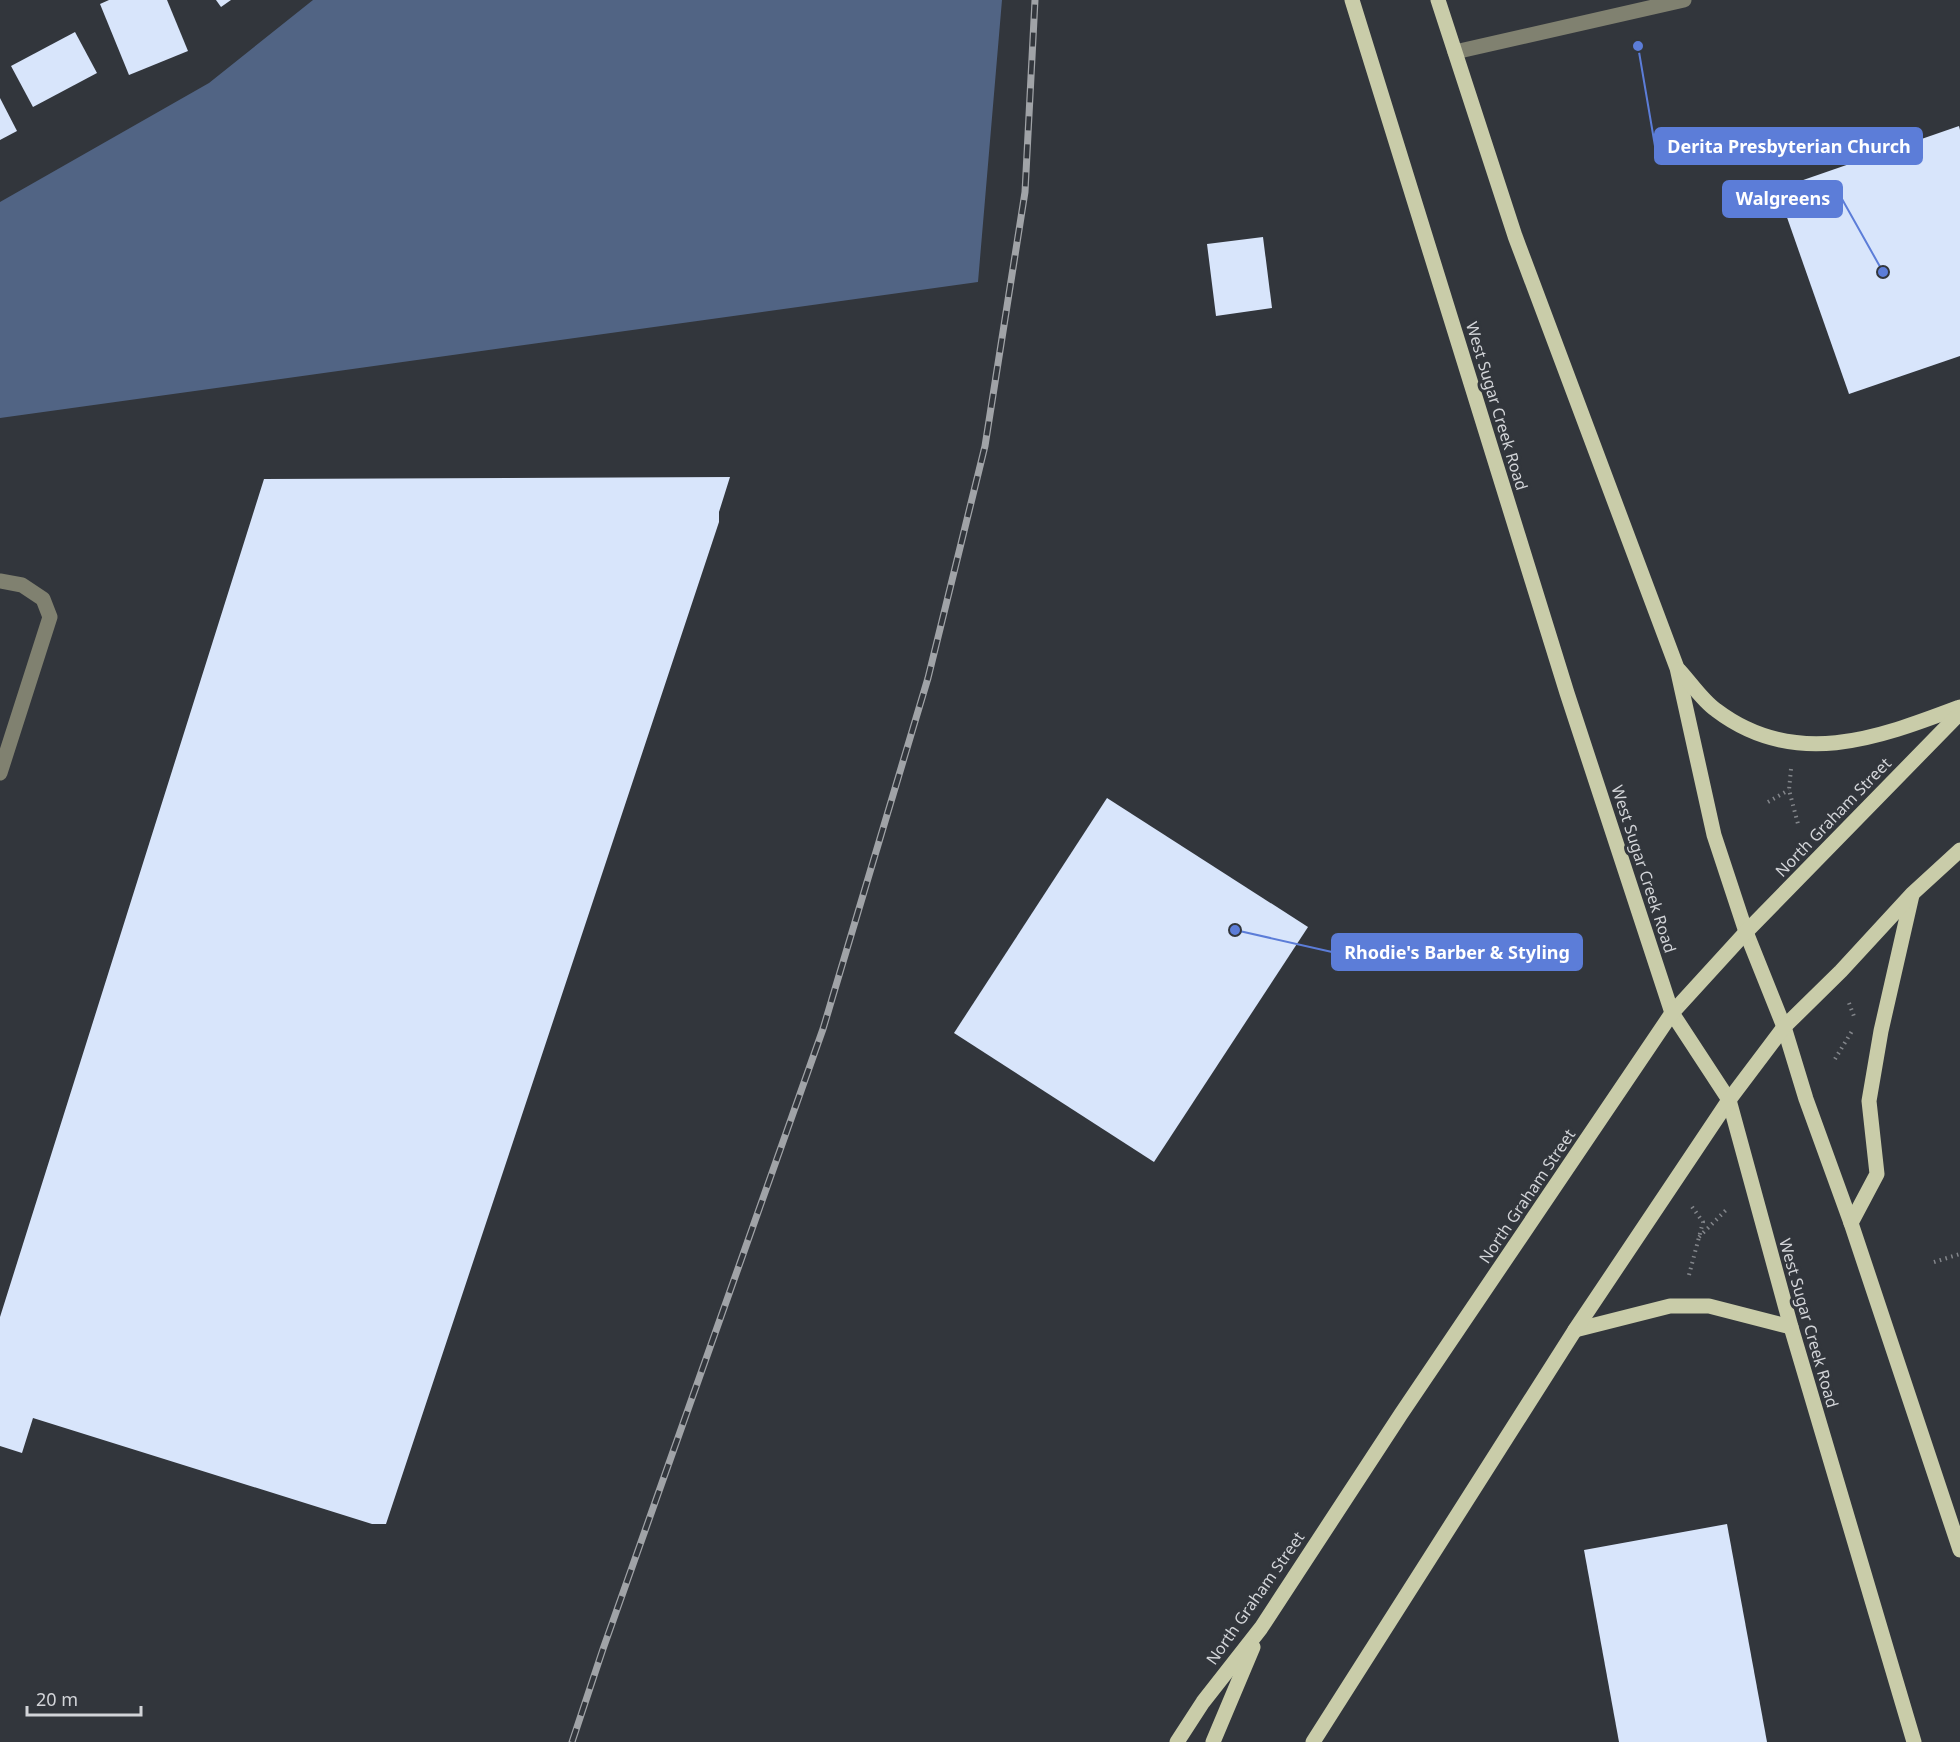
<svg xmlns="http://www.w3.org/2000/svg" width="1960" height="1742" viewBox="0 0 1960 1742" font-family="'Noto Sans',sans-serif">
<rect width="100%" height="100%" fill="#32363c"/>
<path fill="#516484" d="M313,0H1002L978,282L0,418V202L209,83Z"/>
<g fill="#d8e5fb">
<path d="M109,0H167L188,51L129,75L100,4Z"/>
<path d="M216,0H231L221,7Z"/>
<path d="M75,32L97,73L33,107L11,66Z"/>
<path d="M0,98L17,131L0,140Z"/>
<path d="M1959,126L1960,130V356L1849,394L1777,189Z"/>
<path d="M1263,237L1272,308L1216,316L1207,244Z"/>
<path d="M730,477L719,512V522L386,1524H372L33,1418L22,1453L0,1446V1317L264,479Z"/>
<path d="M1107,798L1308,927L1154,1162L954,1033Z"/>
<path d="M1727,1524L1767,1742H1619L1584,1550Z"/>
</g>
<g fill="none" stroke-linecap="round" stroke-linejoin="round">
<g stroke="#83868b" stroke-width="4" stroke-dasharray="1.5 4.5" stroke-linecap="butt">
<path d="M1791,769L1789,790L1798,824"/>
<path d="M1768,802L1789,790"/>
<path d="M1849,1003L1855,1019"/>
<path d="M1835,1059L1852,1031"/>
<path d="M1699,1237L1726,1210"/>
<path d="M1934,1262L1960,1254"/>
<path d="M1689,1275L1703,1222L1690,1204"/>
</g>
<g stroke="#808170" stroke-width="15">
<path d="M1455,52L1684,0"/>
<path d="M0,581L22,585L43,599L50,617L0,773"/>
</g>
<g stroke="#c9cca9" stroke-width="15">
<path d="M1352,0L1567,693L1672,1013L1729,1100L1791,1327L1914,1742"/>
<path d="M1438,0L1515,236L1677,668L1714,835L1746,932L1784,1027L1806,1099L1851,1223L1960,1550"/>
<path d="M1679,670C1691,683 1702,700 1716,710C1795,770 1878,738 1960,707"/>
<path d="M1851,1223L1877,1174L1869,1101L1881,1031L1912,895"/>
<path d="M1575,1330L1670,1306H1709L1791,1327"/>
<path d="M1177,1742L1203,1702L1261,1628L1401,1414L1672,1013L1746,932L1960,713"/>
<path d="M1213,1742L1253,1647"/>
<path d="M1313,1742L1575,1330L1729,1100L1784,1027L1841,971L1912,894L1960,850"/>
</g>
<g stroke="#a0a3a7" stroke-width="7">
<path id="rail" d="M572,1742L603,1649L823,1029L928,678L985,446L1025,192L1035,0"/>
</g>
<use href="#rail" stroke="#32363c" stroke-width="4.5" stroke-dasharray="14" stroke-linecap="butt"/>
</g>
<g text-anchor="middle" stroke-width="6" stroke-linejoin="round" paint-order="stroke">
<g font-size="16" fill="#d2d4d8" stroke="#32363c">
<text transform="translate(1497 406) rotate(73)" y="6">West Sugar Creek Road</text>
<text transform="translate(1833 817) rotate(-46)" y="6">North Graham Street</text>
<text transform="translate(1644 869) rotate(72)" y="6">West Sugar Creek Road</text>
<text transform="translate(1527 1196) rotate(-56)" y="6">North Graham Street</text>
<text transform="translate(1809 1323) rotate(74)" y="6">West Sugar Creek Road</text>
<text transform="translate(1255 1598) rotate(-55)" y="6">North Graham Street</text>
</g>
</g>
<path fill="none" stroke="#5c7dd8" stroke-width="2" d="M1638 46L1655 146M1883 272L1842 199M1235 930L1332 952"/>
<g fill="#5c7dd8" stroke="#32363c" stroke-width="2">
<circle cx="1638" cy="46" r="6"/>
<circle cx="1883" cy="272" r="6"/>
<circle cx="1235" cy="930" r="6"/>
</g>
<g fill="#5c7dd8" stroke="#5c7dd8" stroke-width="2">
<rect x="1655" y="128" width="267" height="36" rx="6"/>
<rect x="1723" y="181" width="119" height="36" rx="6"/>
<rect x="1332" y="934" width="250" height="36" rx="6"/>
</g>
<g font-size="18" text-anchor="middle" font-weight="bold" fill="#fff">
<text x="1789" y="153">Derita Presbyterian Church</text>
<text x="1783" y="205">Walgreens</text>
<text x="1457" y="959">Rhodie's Barber &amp; Styling</text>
</g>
<path d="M27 1706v9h114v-9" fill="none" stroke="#d2d4d8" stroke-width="3"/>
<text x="36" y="1706" font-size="18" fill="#d2d4d8" stroke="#32363c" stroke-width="4.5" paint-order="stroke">20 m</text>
</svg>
